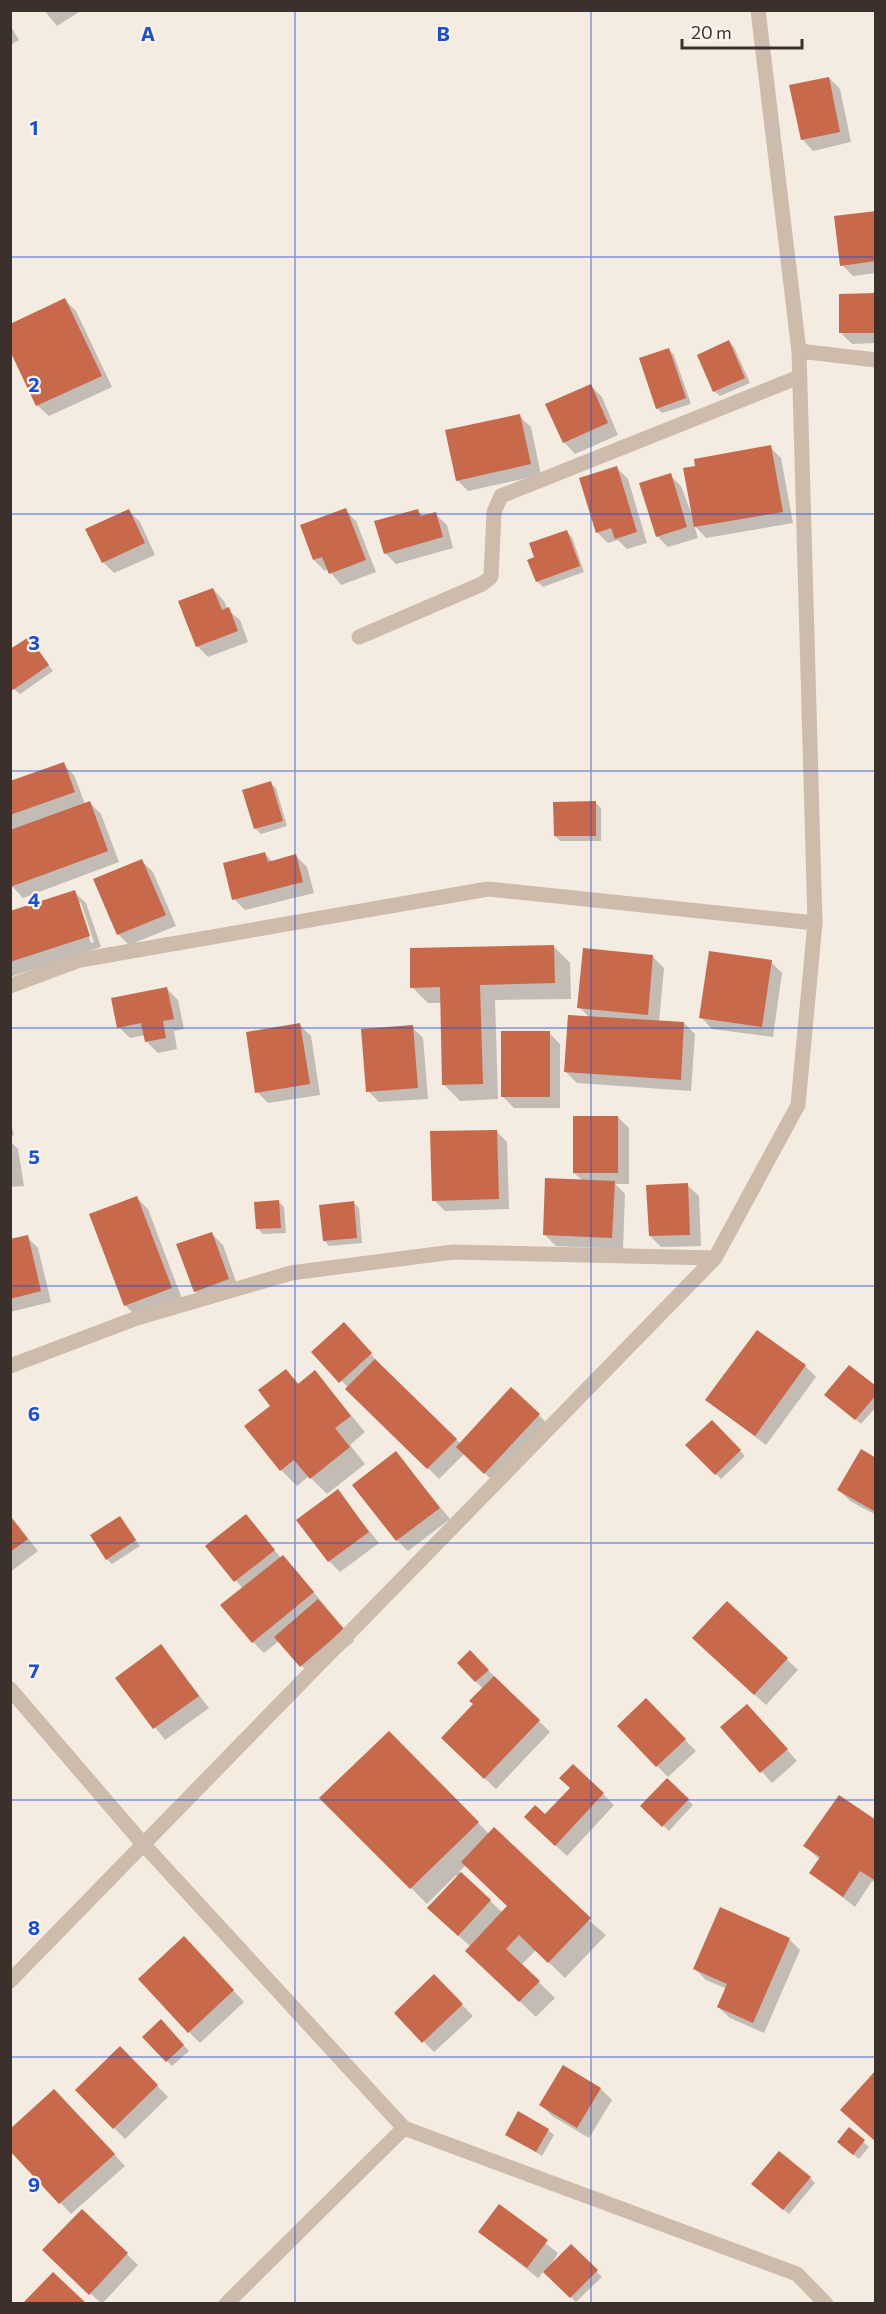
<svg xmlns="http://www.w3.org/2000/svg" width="886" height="2314" viewBox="0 0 886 2314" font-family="Commissioner,sans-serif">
<rect width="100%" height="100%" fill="#f4ebe1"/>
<g fill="#0003" fill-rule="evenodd">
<path d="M44,10H82L57,26Z"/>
<path d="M10,25L19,40L10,45Z"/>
<path d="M829,78L840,89L851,142L813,151L802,139Z"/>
<path d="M876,212V273L853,276L842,265Z"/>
<path d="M876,294V343L852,344L841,333Z"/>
<path d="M65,300L76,311L112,387L49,416L37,405L10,347Z"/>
<path d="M729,342L734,347L750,383L720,396L714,391Z"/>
<path d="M669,350L674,355L691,404L662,413L657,408Z"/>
<path d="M591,386L602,397L618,435L575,454L564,442Z"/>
<path d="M519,416L531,427L541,475L468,491L457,480Z"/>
<path d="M770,447L781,458L793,523L706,538L694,525L698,538L668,547L657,536L670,475L681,486L693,518Z"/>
<path d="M617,468L628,479L647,543L627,549L618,540L608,543L597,532Z"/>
<path d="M345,510L356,521L376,572L341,585L328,569L325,571L314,560Z"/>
<path d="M129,511L140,522L155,555L114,573L103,562Z"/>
<path d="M418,511L424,517L435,514L447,525L453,548L396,564L385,553Z"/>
<path d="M566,532L572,537L584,572L543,587L537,581L536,558Z"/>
<path d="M213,589L224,601L228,610L240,620L248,642L208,657L197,646Z"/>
<path d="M29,639L53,671L20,694L14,689Z"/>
<path d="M63,764L74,775L85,804L89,802L101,814L119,862L23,898L10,884V783Z"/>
<path d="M270,783L276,788L287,826L261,834L255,828Z"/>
<path d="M595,802L601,808V841H560L555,836Z"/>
<path d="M265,854L273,862L296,856L307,867L314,893L245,910L234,899Z"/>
<path d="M142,861L153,872L176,926L129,945L118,934Z"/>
<path d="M74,892L86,903L101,947L10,977V913ZM78,903H81L94,942L91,943Z"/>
<path d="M554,947L570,963L571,999L495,1000L498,1099L460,1101L444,1085L441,1003H428L412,987Z"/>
<path d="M652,956L664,968L659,1022L684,1023L695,1034L691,1091L577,1083L566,1072L589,1017L579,1007Z"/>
<path d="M771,962L782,973L773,1037L712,1029L701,1017Z"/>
<path d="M166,988L178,1000L184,1029L174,1031L177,1049L158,1053L147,1042L145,1035L130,1038L119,1027Z"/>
<path d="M300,1025L311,1036L320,1095L268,1103L257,1092Z"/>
<path d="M412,1027L423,1038L428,1099L379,1102L368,1091Z"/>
<path d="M549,1033L560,1044V1108H514L503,1097Z"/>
<path d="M618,1117L629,1128V1184H615L625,1194L623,1249L556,1246L544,1234L583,1181L574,1173Z"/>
<path d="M10,1119L14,1135L10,1136Z"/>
<path d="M496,1131L507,1142L509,1209L445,1211L434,1200Z"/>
<path d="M10,1141L18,1149L24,1186L10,1187Z"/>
<path d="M687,1185L699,1196L701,1246L661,1247L650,1236Z"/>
<path d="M137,1198L148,1209L182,1299L136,1316L125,1305Z"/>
<path d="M278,1201L284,1207L286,1233L263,1234L257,1228Z"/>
<path d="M354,1203L359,1208L362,1243L329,1246L324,1240Z"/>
<path d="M211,1233L223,1245L239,1290L206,1302L195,1291Z"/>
<path d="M27,1237L38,1248L51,1302L10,1312V1241Z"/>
<path d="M355,1335L381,1366L461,1444L511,1389L550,1426L496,1484L464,1454L439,1479L313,1352Z"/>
<path d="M805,1366L816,1377L766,1445L707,1400Z"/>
<path d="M286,1371L299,1384L315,1372L365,1432L350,1445L365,1464L327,1494L309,1476L297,1486L281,1470L272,1406Z"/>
<path d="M876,1388V1407L861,1424L832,1400Z"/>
<path d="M712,1422L745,1456L721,1479L688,1445Z"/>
<path d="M396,1453L450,1519L408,1551L397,1540Z"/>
<path d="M876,1460V1515L850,1501L839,1490Z"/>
<path d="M337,1491L379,1543L340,1572L329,1561Z"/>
<path d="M10,1515L38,1551L10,1572Z"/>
<path d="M246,1516L281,1558L294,1568L354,1641L312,1677L279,1641L264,1653L253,1642L243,1589L207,1546Z"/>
<path d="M119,1518L140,1546L112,1564L107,1559Z"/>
<path d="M727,1603L798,1670L766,1705L705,1649Z"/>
<path d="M161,1646L209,1708L165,1740L117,1678Z"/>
<path d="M470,1652L550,1732L496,1789L443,1738L475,1704L483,1689L459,1663Z"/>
<path d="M646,1700L696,1751L668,1777L619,1726Z"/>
<path d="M758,1717L797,1761L772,1783L722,1727Z"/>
<path d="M389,1733L489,1834L606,1935L565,1978L536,1950L521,1965L555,1998L536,2017L483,1966L471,1947L440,1919L458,1877L456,1875L427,1904L322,1798ZM466,1865L509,1907L503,1913L459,1872Z"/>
<path d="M667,1781L693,1805L669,1831L642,1806Z"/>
<path d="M603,1794L614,1805L567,1856L537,1828L546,1816Z"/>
<path d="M876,1822V1883L872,1881L855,1907L811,1873L820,1860L805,1846Z"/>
<path d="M789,1939L800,1950L764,2033L730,2018L718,2007L727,1989L706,1980L695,1969Z"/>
<path d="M195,1949L244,2002L200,2043L189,2032Z"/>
<path d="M434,1976L473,2016L434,2052L396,2013Z"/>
<path d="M161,2021L189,2051L172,2066L144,2037Z"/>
<path d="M120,2048L168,2097L125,2139L77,2090Z"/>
<path d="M564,2067L601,2089L612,2100L589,2138L552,2116L541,2105Z"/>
<path d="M65,2102L125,2166L71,2214L10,2148Z"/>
<path d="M849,2129L869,2147L859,2159L844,2147Z"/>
<path d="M548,2130L554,2135L542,2156L507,2134Z"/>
<path d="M810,2178L815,2183L789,2214L759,2189Z"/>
<path d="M499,2206L558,2253L549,2268L571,2246L602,2277L576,2302L544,2271L538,2278L480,2232Z"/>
<path d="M82,2211L138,2265L102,2304L55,2261Z"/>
</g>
<g fill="#c8694b">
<path d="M829,77L840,132L801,140L789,85Z"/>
<path d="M876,211V261L840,266L834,216Z"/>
<path d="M876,293V333H839V294Z"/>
<path d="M65,298L102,376L36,406L10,351V324Z"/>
<path d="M729,340L745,378L713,392L697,355Z"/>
<path d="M669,348L686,398L656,409L639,358Z"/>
<path d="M591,384L608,423L563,443L545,404Z"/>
<path d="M520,414L531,464L456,481L445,430Z"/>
<path d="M771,445L783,512L694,527L683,468L695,466L694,459Z"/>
<path d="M617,466L637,532L615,539L611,528L596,533L579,478Z"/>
<path d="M671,473L687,527L656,537L639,483Z"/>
<path d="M346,508L366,560L329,574L322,557L313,560L300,525Z"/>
<path d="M129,509L145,543L102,563L85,529Z"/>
<path d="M418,509L420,516L436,512L443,537L384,554L374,521Z"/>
<path d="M567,530L580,566L536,582L527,560L534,557L529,543Z"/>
<path d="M213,588L222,610L229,607L238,631L196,647L178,601Z"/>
<path d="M29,637L49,665L13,690L10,686V649Z"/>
<path d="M64,762L75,792L10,815V781Z"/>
<path d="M271,781L283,821L254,829L242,790Z"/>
<path d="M90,801L108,851L10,887V830Z"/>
<path d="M596,801V836H554L553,802Z"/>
<path d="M265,852L268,862L296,854L303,882L232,900L223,863Z"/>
<path d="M142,859L166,915L117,935L93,879Z"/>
<path d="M75,890L90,936L10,962V911Z"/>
<path d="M554,945L555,983L480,985L483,1084L442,1085L440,987L410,988V948Z"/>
<path d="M583,948L653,955L648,1015L577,1008Z"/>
<path d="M709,951L772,960L762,1027L699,1018Z"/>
<path d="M167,987L174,1019L163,1021L166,1038L145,1042L141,1023L117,1028L111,998Z"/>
<path d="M568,1015L684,1022L681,1080L564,1072Z"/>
<path d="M300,1023L310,1084L255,1093L246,1032Z"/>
<path d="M413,1025L418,1088L366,1092L361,1029Z"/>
<rect x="501" y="1031" width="49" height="66"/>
<rect x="573" y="1116" width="45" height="57"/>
<path d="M497,1130L499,1199L432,1201L430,1131Z"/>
<path d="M545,1178L615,1181L612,1238L543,1235Z"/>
<path d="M688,1183L690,1235L649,1236L646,1185Z"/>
<path d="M137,1196L172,1288L124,1306L89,1214Z"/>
<path d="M279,1200L281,1228L256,1229L254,1202Z"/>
<path d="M354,1201L357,1238L323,1241L319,1205Z"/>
<path d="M212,1232L229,1279L194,1292L176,1244Z"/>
<path d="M28,1235L41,1291L10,1299V1239Z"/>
<path d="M344,1322L372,1353L339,1383L311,1352Z"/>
<path d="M757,1330L806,1365L755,1436L705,1400Z"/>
<path d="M375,1359L457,1439L427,1469L345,1389Z"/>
<path d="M849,1365L876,1386V1395L855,1420L824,1395Z"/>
<path d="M286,1369L298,1384L315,1370L351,1416L335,1428L350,1447L310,1479L294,1460L280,1471L244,1426L270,1406L258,1390Z"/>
<path d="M511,1387L540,1414L484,1474L456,1447Z"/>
<path d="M712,1420L741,1450L715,1475L685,1445Z"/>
<path d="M861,1449L876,1458L874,1511L837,1490Z"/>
<path d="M396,1451L440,1508L396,1541L352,1485Z"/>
<path d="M338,1489L369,1532L328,1562L296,1520Z"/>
<path d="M246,1514L275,1550L234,1582L205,1546Z"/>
<path d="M10,1516L28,1539L10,1552Z"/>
<path d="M120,1516L136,1540L106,1560L90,1535Z"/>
<path d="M283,1555L314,1592L252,1643L220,1605Z"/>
<path d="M318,1599L344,1629L300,1667L274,1637Z"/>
<path d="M727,1601L788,1658L754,1695L692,1638Z"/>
<path d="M161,1644L199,1696L153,1729L115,1678Z"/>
<path d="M470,1650L489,1670L475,1682L457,1663Z"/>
<path d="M494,1676L540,1720L484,1779L441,1738L473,1704L469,1701Z"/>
<path d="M646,1698L686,1739L656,1767L617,1726Z"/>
<path d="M747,1704L788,1749L760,1773L720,1727Z"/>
<path d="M389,1731L479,1822L410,1889L319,1798Z"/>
<path d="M573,1764L604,1793L555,1846L524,1817L535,1805L545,1814L570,1788L559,1778Z"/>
<path d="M667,1778L689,1799L662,1827L640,1806Z"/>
<path d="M839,1795L876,1820V1881L860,1871L843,1897L809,1873L820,1857L803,1846Z"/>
<path d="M494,1827L591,1918L548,1963L519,1935L506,1949L540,1981L519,2002L465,1951L507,1906L461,1862Z"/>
<path d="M461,1872L491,1900L458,1936L427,1908Z"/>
<path d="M720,1907L790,1938L753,2023L717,2007L727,1984L693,1969Z"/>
<path d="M184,1936L234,1990L188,2033L138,1979Z"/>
<path d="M434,1974L463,2004L422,2043L394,2013Z"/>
<path d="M161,2019L184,2045L166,2062L142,2037Z"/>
<path d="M120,2046L158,2085L113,2129L75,2090Z"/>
<path d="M563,2065L601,2088L577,2128L539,2105Z"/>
<path d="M876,2070V2142L840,2110Z"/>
<path d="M54,2089L115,2154L59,2204L10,2151V2129Z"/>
<path d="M518,2111L549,2129L536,2152L505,2135Z"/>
<path d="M849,2127L865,2140L853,2155L837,2142Z"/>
<path d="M779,2151L811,2177L783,2210L751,2184Z"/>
<path d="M499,2204L548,2240L527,2268L478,2232Z"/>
<path d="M82,2209L128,2253L89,2295L42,2250Z"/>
<path d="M571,2244L598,2270L570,2298L543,2272Z"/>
<path d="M53,2272L87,2304H22Z"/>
</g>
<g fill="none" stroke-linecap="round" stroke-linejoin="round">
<g stroke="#cdbbac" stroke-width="15">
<path d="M799,351L876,360"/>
<path d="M359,637L482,584L491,577L494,512L501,496L799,377"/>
<path d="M10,986L80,960L488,889L815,923"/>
<path d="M10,1366L137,1318L291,1273L453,1252L715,1258"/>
<path d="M10,1689L144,1845L404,2128L226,2304"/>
<path d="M10,1981L715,1258L798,1105L815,923L799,351L758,10"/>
<path d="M404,2128L797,2274L826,2304"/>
</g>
</g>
<path fill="none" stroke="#1d4ed8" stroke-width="1.5" stroke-opacity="0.55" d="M295,10V2304M591,10V2304M10,257H876M10,514H876M10,771H876M10,1028H876M10,1286H876M10,1543H876M10,1800H876M10,2057H876"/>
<g font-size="20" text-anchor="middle" font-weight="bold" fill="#1d4ed8" stroke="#fbf5ee" stroke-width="4.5" stroke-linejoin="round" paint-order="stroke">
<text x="148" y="41">A</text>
<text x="443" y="41">B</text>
<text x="34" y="135">1</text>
<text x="34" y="392">2</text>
<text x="34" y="650">3</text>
<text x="34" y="907">4</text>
<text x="34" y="1164">5</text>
<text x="34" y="1421">6</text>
<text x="34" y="1678">7</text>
<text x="34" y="1935">8</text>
<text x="34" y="2192">9</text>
</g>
<rect width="886" height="2314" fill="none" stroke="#3b302b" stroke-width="24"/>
<path d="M682 39v9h120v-9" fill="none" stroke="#3b302b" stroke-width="3"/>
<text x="691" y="39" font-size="18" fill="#3b302b" stroke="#fbf5ee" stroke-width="4.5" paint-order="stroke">20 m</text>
</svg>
